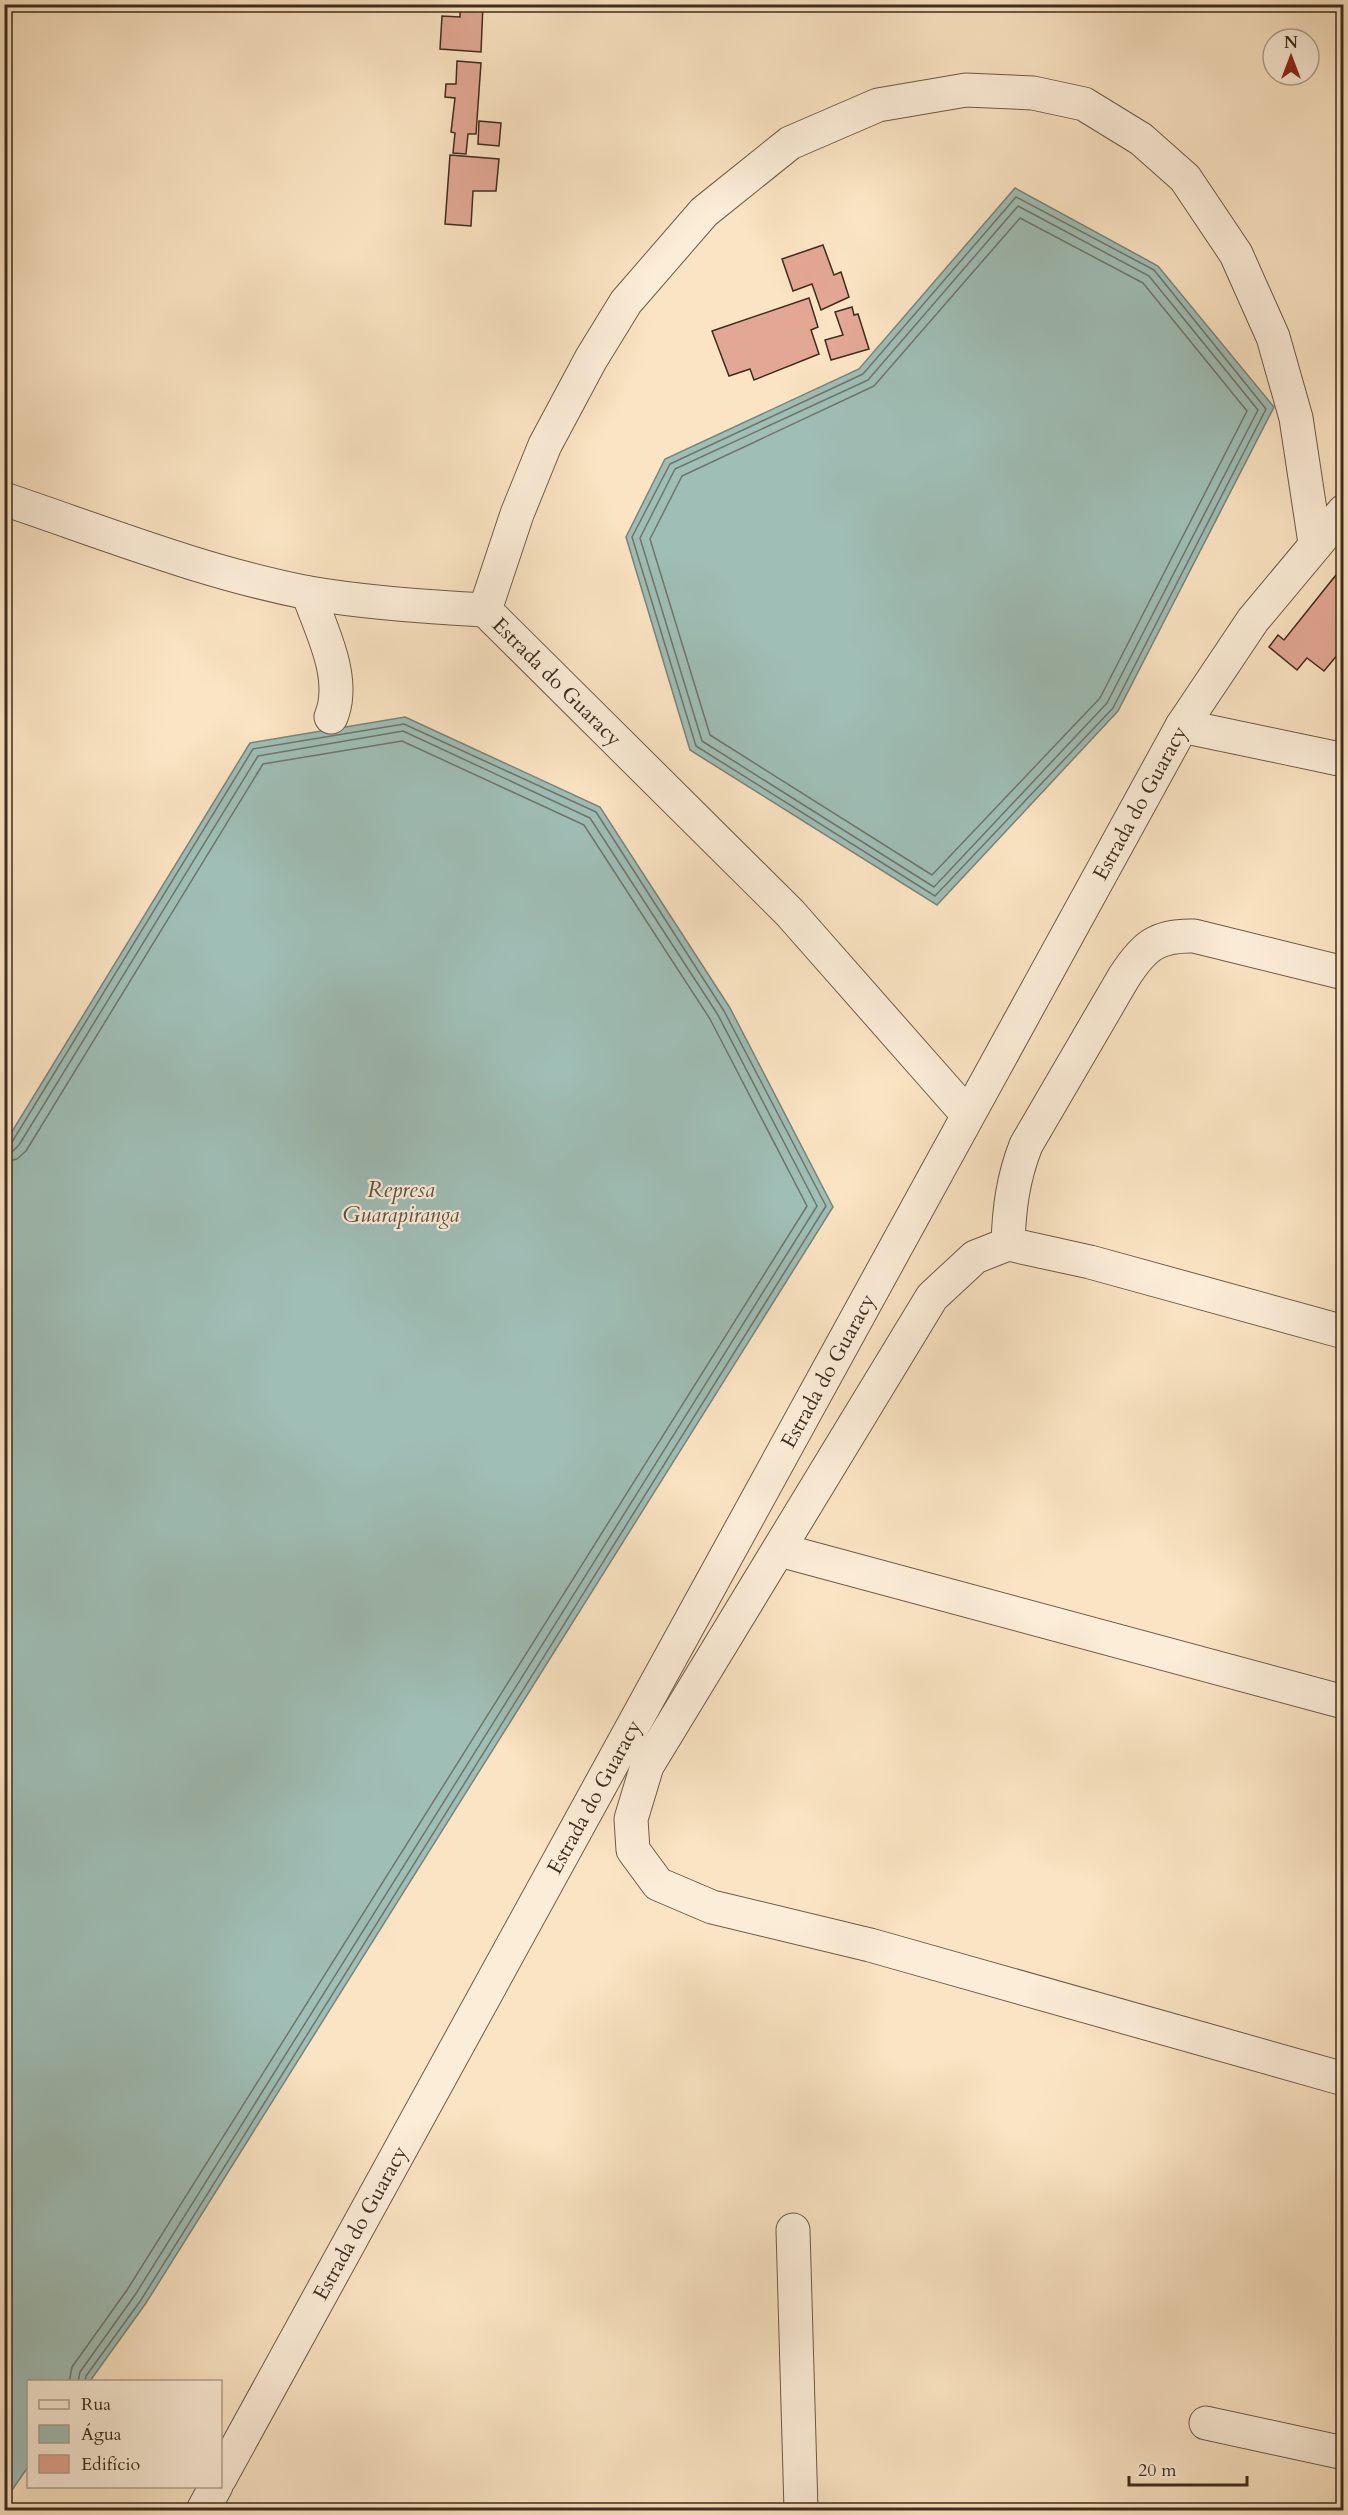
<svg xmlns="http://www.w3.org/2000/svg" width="1348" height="2515" viewBox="0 0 1348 2515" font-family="Cardo,serif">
<rect width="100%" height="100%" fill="#fbe4c3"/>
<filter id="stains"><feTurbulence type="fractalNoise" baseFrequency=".00333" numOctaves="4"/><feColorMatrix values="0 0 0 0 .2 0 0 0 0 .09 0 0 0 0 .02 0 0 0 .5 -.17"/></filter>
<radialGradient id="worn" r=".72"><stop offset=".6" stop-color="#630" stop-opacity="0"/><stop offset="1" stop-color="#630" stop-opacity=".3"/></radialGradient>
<g fill="#9fbeb6" stroke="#79847a" stroke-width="1.5">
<path d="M1015,188L1158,266L1274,407L1118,711L937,905L690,750L626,537L665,459L859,369Z"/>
<path d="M405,717L600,807L730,1008L833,1207L146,2303L90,2381L28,2382V2467L5,2500V1143L250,743Z"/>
</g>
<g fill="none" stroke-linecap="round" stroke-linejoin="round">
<g stroke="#6f756a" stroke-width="1.5">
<path d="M1016,197L1154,270L1266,409L1113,708L935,896L696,746L632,537L670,464L863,374Z"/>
<path d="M1018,206L1149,276L1258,410L1107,703L934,887L702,741L640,538L675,469L868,380Z"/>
<path d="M1020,218L1143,283L1247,411L1100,698L932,875L710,735L650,539L682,476L874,386Z"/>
<path d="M4,1145L12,1142L253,749L404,724L596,812L724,1011L826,1206L141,2300L86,2376L85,2382"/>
<path d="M4,1153L13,1151L19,1145L258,756L403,731L590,818L718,1015L817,1206L135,2295L80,2372L78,2382"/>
<path d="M4,1162L17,1159L26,1151L263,764L402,741L584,825L710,1019L807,1206L127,2290L72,2367L69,2382"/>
</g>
</g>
<g fill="#e3a895" stroke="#3f2c1f" stroke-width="1.5">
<path d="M460,4H483L481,52L440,49L442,16L460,17Z"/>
<path d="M457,61L481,63L476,134H468L466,154L453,153L455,133L451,132L455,98L445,97L446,84H456Z"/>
<path d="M479,121L501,123L499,146L478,144Z"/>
<path d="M450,155L499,159L496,191H473L471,226L445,224Z"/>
<path d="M823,245L834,275L841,272L849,297L821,310L812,284L793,291L782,259Z"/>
<path d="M809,298L818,327L811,330L819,354L754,380L750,369L729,376L712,331Z"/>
<path d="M852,307L854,315L858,314L869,349L831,360L825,340L843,335L835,312Z"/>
<path d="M1344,565V647L1324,671L1307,658L1297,670L1269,647L1278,635L1284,640Z"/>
</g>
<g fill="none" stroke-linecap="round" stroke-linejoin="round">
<g stroke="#6e5a48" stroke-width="35">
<g id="minor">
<path id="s1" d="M4,499C105,533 205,573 309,593C367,603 426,607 485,610L790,913L968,1115"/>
<path d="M308,593C321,630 347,678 331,717"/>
<path d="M485,610L517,514L545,445L591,359L626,302L704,212L790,143L878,105L966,90L1033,93L1084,104L1141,139L1185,178L1236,254L1273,337L1296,418L1315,543"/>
<path d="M1182,726L1344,760"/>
<path d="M1008,1244C1009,1209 1013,1178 1026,1145L1124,977C1144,946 1157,935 1194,936L1344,973"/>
<path d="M1344,1332L1090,1262L1008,1244L975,1257L932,1297L647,1766L631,1819L633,1850L658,1884L712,1907L870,1945L1344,2079"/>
<path d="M780,1550L1344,1702"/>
<path d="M793,2230L801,2510"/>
<path d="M1206,2423L1344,2453"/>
<path id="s2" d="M220,2478L1182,726L1253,620L1344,511"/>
<path d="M203,2510L216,2486"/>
</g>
</g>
<use href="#minor" stroke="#fcedd8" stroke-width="33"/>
</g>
<g text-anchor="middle" stroke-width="4.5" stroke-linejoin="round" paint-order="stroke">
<g font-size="21" fill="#3f2c1f" stroke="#fcedd8">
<text dy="7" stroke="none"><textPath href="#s1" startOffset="598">Estrada do Guaracy</textPath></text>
<text dy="7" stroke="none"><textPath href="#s2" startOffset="1911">Estrada do Guaracy</textPath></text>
<text dy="7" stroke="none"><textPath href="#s2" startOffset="1263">Estrada do Guaracy</textPath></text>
<text dy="7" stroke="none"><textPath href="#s2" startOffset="777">Estrada do Guaracy</textPath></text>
<text dy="7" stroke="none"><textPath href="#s2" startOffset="291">Estrada do Guaracy</textPath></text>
</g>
<g font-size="22" font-style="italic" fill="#575045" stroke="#fcedd8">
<text x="401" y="1197">Represa<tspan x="401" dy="25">Guarapiranga</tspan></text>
</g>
</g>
<rect width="1348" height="2515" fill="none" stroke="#fbe4c3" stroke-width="24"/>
<rect x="6" y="6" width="1336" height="2503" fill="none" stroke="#3f2c1f" stroke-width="3"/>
<rect x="12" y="12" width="1324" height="2491" fill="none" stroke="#3f2c1f" stroke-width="1.5"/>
<rect x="27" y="2380" width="195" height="108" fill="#fcedd8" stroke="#b0a08e" stroke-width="1.5"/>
<rect x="39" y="2400" width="30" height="9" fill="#fcedd8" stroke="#b0a08e" stroke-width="1.5"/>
<text x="81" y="2410" font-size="18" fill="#3f2c1f">Rua</text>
<rect x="39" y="2425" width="30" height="18" fill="#9fbeb6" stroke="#b0a08e" stroke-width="1.5"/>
<text x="81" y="2440" font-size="18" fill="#3f2c1f">Água</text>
<rect x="39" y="2455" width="30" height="18" fill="#e3a895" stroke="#b0a08e" stroke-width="1.5"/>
<text x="81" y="2470" font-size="18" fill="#3f2c1f">Edifício</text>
<g transform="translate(1291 57)"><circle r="28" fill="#fcedd8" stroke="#b0a08e" stroke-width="1.5"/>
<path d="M0-4.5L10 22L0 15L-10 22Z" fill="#8f2418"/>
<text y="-9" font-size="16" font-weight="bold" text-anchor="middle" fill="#3f2c1f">N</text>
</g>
<path d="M1129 2476v9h118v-9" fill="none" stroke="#3f2c1f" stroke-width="3"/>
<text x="1138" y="2476" font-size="18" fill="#3f2c1f" stroke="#fcedd8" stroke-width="4.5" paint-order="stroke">20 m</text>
<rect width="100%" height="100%" filter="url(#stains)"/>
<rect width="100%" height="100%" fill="url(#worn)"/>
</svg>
